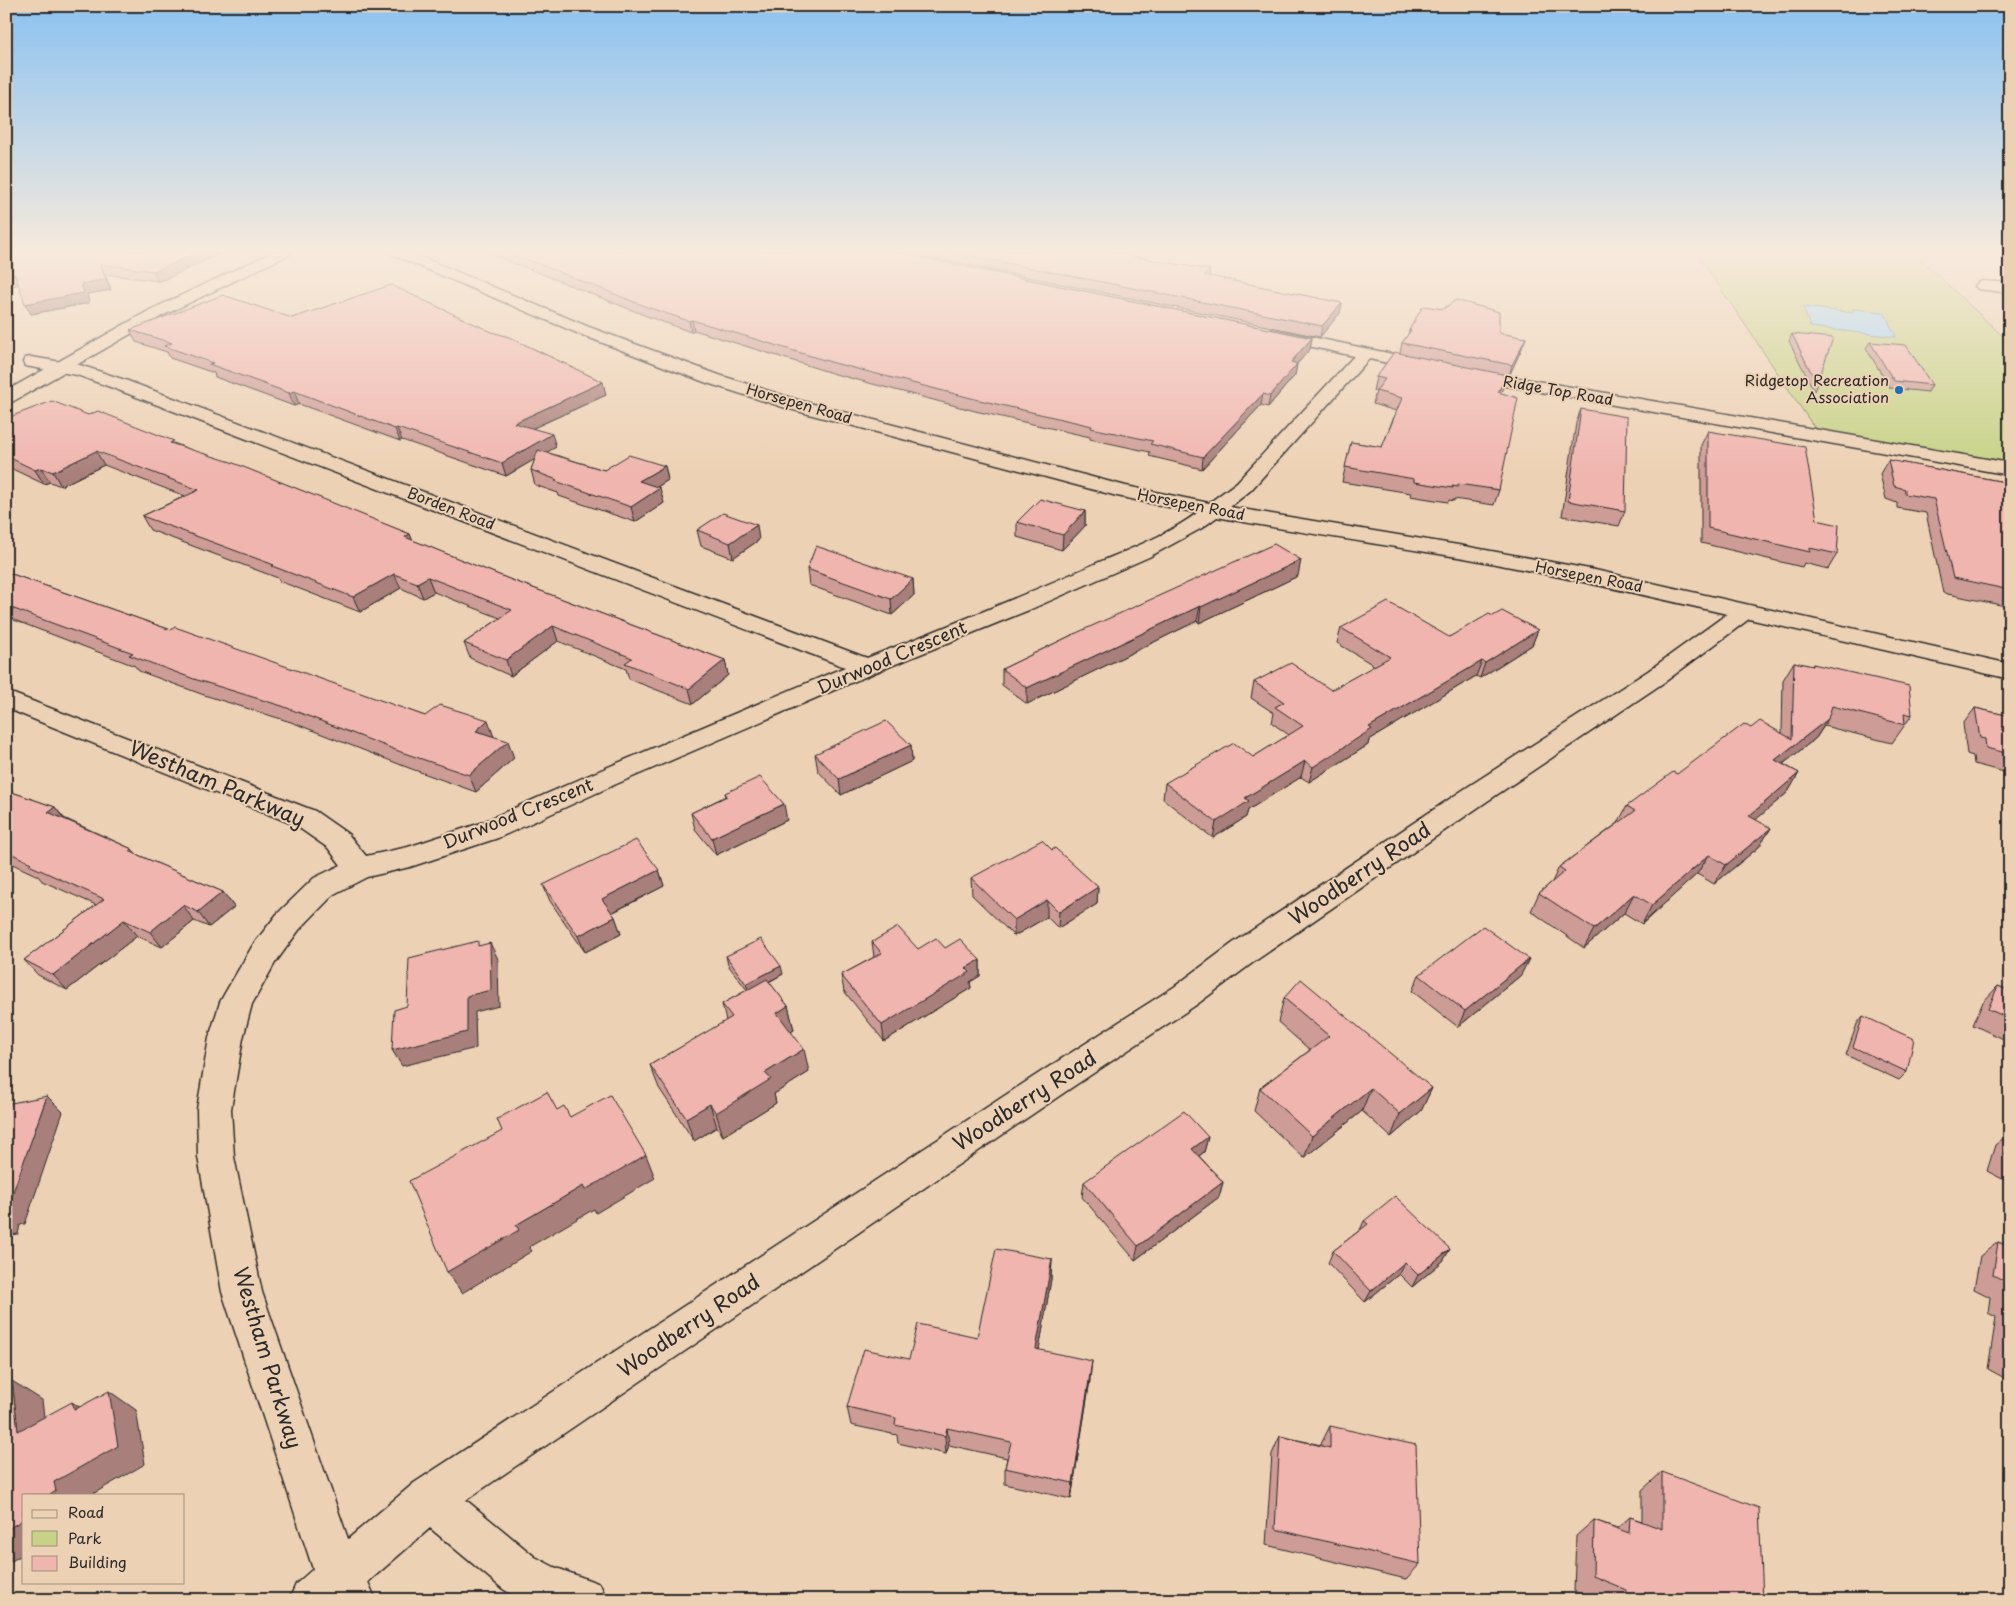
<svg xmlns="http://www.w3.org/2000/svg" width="2016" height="1606" viewBox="0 0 2016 1606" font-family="'Playpen Sans',sans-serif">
<rect width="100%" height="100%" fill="#edd1b4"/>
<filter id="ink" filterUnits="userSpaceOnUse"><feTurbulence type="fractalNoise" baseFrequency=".02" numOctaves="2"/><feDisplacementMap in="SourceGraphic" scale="10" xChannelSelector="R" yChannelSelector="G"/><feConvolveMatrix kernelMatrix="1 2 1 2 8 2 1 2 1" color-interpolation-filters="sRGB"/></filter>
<g filter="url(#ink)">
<path fill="#c6d285" stroke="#787e58" d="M1700,251H1912L2010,343V469L1820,436L1700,258Z"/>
<path fill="#9fd7ff" stroke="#7192aa" d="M1803,307L1854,313L1853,309L1884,312L1896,337L1810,327Z"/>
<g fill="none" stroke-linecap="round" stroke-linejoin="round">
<g stroke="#2b2b2b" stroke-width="3">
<g id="minor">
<path d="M389,251H407L589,327L719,375L798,400L1126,486L1209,503L1237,482L1354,356L1267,337L1265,334L1267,331L1273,329L1431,362L1434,366L1431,370L1425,371L1369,359L1251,490L1230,507L1464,546L1595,570L2010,664V679L1749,619L1666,681L1486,802L1255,961L1196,1005L1068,1090L466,1500L535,1557L554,1567L600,1584L607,1600H521L503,1589L430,1528L368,1582L376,1600H289L296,1584L313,1569L222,1292L198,1157L197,1109L209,1038L220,1002L225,993L253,945L277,914L314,878L341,865L328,848L295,825L6,708V691L315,811L348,834L366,856L408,847L478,824L594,773L845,667L113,388L77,375L25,366L23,362L25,358L31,357L80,365L125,380L867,658C941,629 1015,599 1088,567C1124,551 1165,537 1197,513L1117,496L786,408L707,383L577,333L391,254ZM1217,517C1299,533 1382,544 1464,558C1552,574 1639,594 1727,614L1648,671L1466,788L1233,943L1174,987L1044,1070L414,1483L348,1539L262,1292L234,1157L231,1109L243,1038L252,1004L275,963L299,930L334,894L367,877L410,867L498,838L614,785L876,672L1029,610L1149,557L1202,528Z"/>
<path d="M1983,281L2010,283V293L1978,289L1975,286L1978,283Z"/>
<path d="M1467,369L2010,463V475L1461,378L1458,374L1461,370Z"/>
</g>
</g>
<g stroke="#2b2b2b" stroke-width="3">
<path id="primary" d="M275,251H292L290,254L162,316L12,402L6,403V391L150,310Z"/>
</g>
<use href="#minor" fill="#edd1b4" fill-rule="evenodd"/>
<use href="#primary" fill="#edd1b4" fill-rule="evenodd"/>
</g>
<g fill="#ce9c96" stroke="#2b2b2b">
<path d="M6,251H225L166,279L158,281L105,274L111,290L87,294L89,303L31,314Z"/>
<path d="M484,251H890L1312,338L1310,349L1297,364L1295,375L1268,407L1261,405L1202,469L1149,456L1150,452L1090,439V437L975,411L835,374L694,330L691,332L649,317Z"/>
<path d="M899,251H1104L1210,270L1209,276L1342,303L1340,313L1320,337Z"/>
<path d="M292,318L606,395L533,428L556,447L546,452L604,470L665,466L668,480L657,487L664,503L635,522L559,496L558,493L535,485L531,470L535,459L506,476L402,440L400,441L299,404L294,406L215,377L214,373L170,358L167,352L136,342L130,330Z"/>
<path d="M1409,330L1499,333L1522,348L1509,376L1507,375L1500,392L1499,490L1494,505L1454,499V501L1449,500L1448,502L1410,496L1411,493L1342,482L1351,442L1382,447L1396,411L1373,404L1376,391H1373L1376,377L1400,353L1402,343L1408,335Z"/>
<path d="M1792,334L1817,384L1814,391L1789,341Z"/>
<path d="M1870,342L1932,385L1928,392L1890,388L1866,348Z"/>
<path d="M1581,409L1625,511L1619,526L1562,516L1576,423Z"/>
<path d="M88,415L176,444L410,534L412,540L509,579L725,660L728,675L693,704L629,679L626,669L558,641L511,676L470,658L464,643L500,618L434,592L423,598L401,588L360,612L279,581L278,578L150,530L142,516L185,496L104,465L61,486L50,482L44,484L6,466V422L9,421L7,418Z"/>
<path d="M1708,431L1817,520L1837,554L1828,569L1804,563L1802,567L1701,543V445Z"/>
<path d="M1888,460L2010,483V607L1943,593L1926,513L1897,508V503L1886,499L1880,474Z"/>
<path d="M1085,511V526L1062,550L1017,537V522Z"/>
<path d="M697,530L759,540L733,558L701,546Z"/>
<path d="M807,569L913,579L914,595L892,615L809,585Z"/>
<path d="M6,572L171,630L425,716L494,737L514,758L476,792L409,768L291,722L204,695L139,671L135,666L6,617Z"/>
<path d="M1298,576L1199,623L1197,621L1027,704L1002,685V669L1074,634Z"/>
<path d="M1493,616L1538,630L1532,645L1480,678L1476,676L1369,740L1368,745L1309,782L1301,777L1248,810L1246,817L1213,838L1163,799L1165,783L1253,757L1289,735L1272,723L1274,713L1251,698L1254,682L1331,690L1375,666L1337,643L1341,628L1449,637Z"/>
<path d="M1794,662L1812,666L1813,664L1912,715L1892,743L1824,726L1816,738L1783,764L1799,773L1788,792L1755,820L1771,828L1759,847L1714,884L1697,874L1642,924L1624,913L1584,948L1531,911L1539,893L1552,882L1559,867L1618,823L1627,806L1751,728L1782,733L1783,680Z"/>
<path d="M1975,708L2010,716V772L2008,773L1974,764L1973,756L1967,754L1963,724Z"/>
<path d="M911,745L912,761L841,795L818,771L815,754Z"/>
<path d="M6,790L55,807L64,818L132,849L136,854L223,892L234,907L209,927L194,921L162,947L137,936L67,990L38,975L24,960L96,905L42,881L38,876L6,861Z"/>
<path d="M725,793L787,820L716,855L695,829L691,813L726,796Z"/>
<path d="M1052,850L1098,887L1097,904L1058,928L1047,917L1014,936L972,895L971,878Z"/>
<path d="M659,870L664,886L612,913L615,917L621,934L585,952L550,901L543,885Z"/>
<path d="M872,942L918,949L945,948L980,960V976L970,982L971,988L884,1041L844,991L841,975L874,957Z"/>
<path d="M726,956L783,974L769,982L788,1006L794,1030L791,1032L809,1072L774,1094L776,1103L723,1136L717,1127L694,1141L659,1088L650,1065L726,1021L722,1004L747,990L728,965Z"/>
<path d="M1419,975H1521L1458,1027L1412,991Z"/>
<path d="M1998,986L2010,991V1042L1973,1025L1983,1002Z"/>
<path d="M1284,998L1432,1088L1421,1111L1391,1137L1362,1111L1304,1158L1254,1111L1260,1088L1310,1050L1278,1022Z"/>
<path d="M1863,1016L1907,1072L1899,1080L1846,1055L1857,1024Z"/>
<path d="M2010,1133V1183L1987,1171L1995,1145Z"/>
<path d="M1208,1137L1204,1152L1199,1156L1223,1182L1219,1197L1135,1260L1082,1197L1084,1182Z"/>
<path d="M1364,1221L1450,1249L1443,1261L1412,1287L1399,1274L1365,1302L1328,1263L1333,1251L1360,1230Z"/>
<path d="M2010,1221V1381L1988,1369L1996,1317L1988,1313L1990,1297L1974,1289L1980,1256L1998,1242L2003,1244Z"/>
<path d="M1052,1259L1051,1279L1039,1350L1090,1380L1071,1499L1005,1484V1468L1007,1458L949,1445L946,1454L898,1443L897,1435L851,1425L847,1407L909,1359L977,1337Z"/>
<path d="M1330,1426L1420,1564L1406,1579L1266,1545L1272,1454L1280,1436L1321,1445V1444Z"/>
<path d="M1662,1472L1763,1600H1596L1574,1591L1576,1536L1594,1520L1617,1528L1630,1517L1642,1521V1490Z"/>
<path d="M1982,1596L1989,1600H1973Z"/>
</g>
<g fill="#a87f7a" stroke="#2b2b2b">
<path d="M200,251H225L166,279L158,281L153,271Z"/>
<path d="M100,264L111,290L87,294L89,303L31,314L25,304L81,284Z"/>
<path d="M1210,270L1208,280L1204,275Z"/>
<path d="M15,274L20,284L6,288V277Z"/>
<path d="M1342,303L1340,313L1320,337L1322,326Z"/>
<path d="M692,320L694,330L691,332L689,321Z"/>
<path d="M1312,338L1310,349L1297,364L1295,375L1268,407L1270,396L1291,362Z"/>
<path d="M1526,338L1522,348L1509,376L1512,365Z"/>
<path d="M1507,375L1503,388L1494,405L1498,392Z"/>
<path d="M603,382L606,395L518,435L514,423Z"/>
<path d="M294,391L299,404L294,406L289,393Z"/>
<path d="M1263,394L1261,405L1202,469L1203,457Z"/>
<path d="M397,428L402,440L400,441L395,429Z"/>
<path d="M552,434L556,447L506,476L502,463Z"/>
<path d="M96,451L104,465L61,486L53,472Z"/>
<path d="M665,466L668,480L643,496L639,481Z"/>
<path d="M41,468L50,482L44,484L35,470Z"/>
<path d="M660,488L664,503L635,522L631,507Z"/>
<path d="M1085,511V526L1062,550L1063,535Z"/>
<path d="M757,525L759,540L733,558L730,543Z"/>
<path d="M410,534L416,549L405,537Z"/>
<path d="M1301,560L1298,576L1199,623L1201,607Z"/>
<path d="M394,574L401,588L360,612L353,597Z"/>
<path d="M428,577L434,592L423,598L417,583Z"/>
<path d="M913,579L914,595L892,615L891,599Z"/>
<path d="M1200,606L1197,621L1027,704V688Z"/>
<path d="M553,626L558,641L511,676L506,660Z"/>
<path d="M1538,630L1532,645L1480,678L1485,663Z"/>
<path d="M725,660L728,675L693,704L689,689Z"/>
<path d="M1482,661L1476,676L1369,740L1368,745L1309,782L1313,767L1369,727Z"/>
<path d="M1828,719L1816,738L1764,779L1775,760Z"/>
<path d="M488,720L494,737L476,731Z"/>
<path d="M508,741L514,758L476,792L469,775Z"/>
<path d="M911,745L912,761L841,795L839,779Z"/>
<path d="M1305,761L1301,777L1248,810L1246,817L1213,838L1216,822L1245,798Z"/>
<path d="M1799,773L1788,792L1738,835L1749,816Z"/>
<path d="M784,804L787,820L716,855L712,838Z"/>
<path d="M55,807L67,823L48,812Z"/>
<path d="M1771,828L1759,847L1714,884L1726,865Z"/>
<path d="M132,849L144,865L129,851Z"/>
<path d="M1709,855L1697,874L1642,924L1652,905Z"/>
<path d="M659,870L664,886L607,915L602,899Z"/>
<path d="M1098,887L1097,904L1058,928L1059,912Z"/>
<path d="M223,892L234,907L209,927L198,912Z"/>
<path d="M1634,894L1624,913L1584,948L1594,929Z"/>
<path d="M1047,900V917L1014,936V920Z"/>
<path d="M183,905L194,921L162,947L150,932Z"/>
<path d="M615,917L621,934L585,952L578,936Z"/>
<path d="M124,920L137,936L67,990L53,975Z"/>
<path d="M490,943L498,959L499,1006L475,1012L476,1048L402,1066L392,1050L467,996Z"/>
<path d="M1529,959L1521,975L1458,1027L1465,1011Z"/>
<path d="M980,960V976L970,982L971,988L884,1041L882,1025L966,968Z"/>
<path d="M781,966L783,974L749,992L746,984Z"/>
<path d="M788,1006L794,1030L782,1037L777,1013Z"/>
<path d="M804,1049L809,1072L774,1094L776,1103L723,1136L716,1113L765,1073Z"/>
<path d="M1371,1088L1362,1111L1304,1158L1312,1136Z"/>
<path d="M1432,1088L1421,1111L1391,1137L1400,1114Z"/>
<path d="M47,1096L63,1112L25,1224L20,1225L18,1234L6,1236V1209Z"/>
<path d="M710,1104L717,1127L694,1141L686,1118Z"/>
<path d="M1208,1137L1204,1152L1189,1164L1192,1149Z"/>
<path d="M646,1155L655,1178L596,1213L594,1209L529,1247L532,1251L462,1293L447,1272L516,1225L583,1186Z"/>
<path d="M1223,1182L1219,1197L1135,1260L1138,1246Z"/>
<path d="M1450,1249L1443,1261L1412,1287L1418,1275Z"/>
<path d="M1052,1259L1051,1279L1036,1368V1349Z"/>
<path d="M1405,1262L1399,1274L1365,1302L1371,1291Z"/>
<path d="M1092,1361L1090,1380L1071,1499L1073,1483Z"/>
<path d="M12,1381L42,1400L48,1450L18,1431Z"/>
<path d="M109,1391L136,1410L145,1464L91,1495H50L54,1482Z"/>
<path d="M72,1402L100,1421L74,1410Z"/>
<path d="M947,1428L949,1445L946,1454L945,1436Z"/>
<path d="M24,1510V1554L6,1564V1530Z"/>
</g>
<g fill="#f0b5af" stroke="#2b2b2b">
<path d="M6,251H200L161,269L153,271L100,264L106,279L81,284L84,293L25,304L15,274L6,277Z"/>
<path d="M506,251H890L1312,338L1291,362L1297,364L1270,396L1263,394L1203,457L1150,444L1153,441L1091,428L1092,426L975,399L834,363L692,320L689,321L647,307Z"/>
<path d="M947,251H1104L1210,270L1204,275L1342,303L1322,326Z"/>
<path d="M391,285L492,332L509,337L603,382L514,423L552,434L502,463L397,428L395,429L294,391L289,393L209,364L213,363L164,346L172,343L130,330L223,295L292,318Z"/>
<path d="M1456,300L1499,312V333L1526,338L1512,365L1402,343L1411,330H1409L1423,306L1443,309Z"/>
<path d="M1792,334L1833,338L1817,384Z"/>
<path d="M1870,342L1906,345L1932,385L1894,381Z"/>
<path d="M1394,352L1507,375L1498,392L1518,398L1499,490L1458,484V487L1452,486L1453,488L1414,482V479L1345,467L1351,442L1382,447L1402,398L1376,391L1385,379L1376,377Z"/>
<path d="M52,401L88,415L98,411L174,441L170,443L231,462L353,511L410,534L405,537L509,579L725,660L689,689L625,663L632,658L553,626L506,660L464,643L512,610L428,577L417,583L394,574L353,597L272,566L274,565L142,516L199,490L96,451L53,472L41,468L35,470L6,456V422L11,420L7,418Z"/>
<path d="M1581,409L1627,417L1625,511L1568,501Z"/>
<path d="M1708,431L1805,447L1817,520L1839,525L1837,554L1810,548V552L1708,528Z"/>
<path d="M538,450L604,470L629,455L665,466L639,481L660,488L631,507L555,481L557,480L531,470Z"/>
<path d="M1888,460L2010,483V590L1953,578L1934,499L1905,494V489L1894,486Z"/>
<path d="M1040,499L1085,511L1063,535L1017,522Z"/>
<path d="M723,513L757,525L730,543L697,530Z"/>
<path d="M1274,544L1301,560L1201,607L1200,606L1027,688L1002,669L1074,634Z"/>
<path d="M816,546L913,579L891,599L807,569Z"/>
<path d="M6,572L171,630L175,627L425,716L440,705L488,720L476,731L508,741L469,775L401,752L282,706L194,679L129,655L133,653L6,606Z"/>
<path d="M1388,602L1449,637L1489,614L1493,616L1502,611L1538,630L1485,663L1482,661L1369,727L1372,729L1313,767L1305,761L1245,798L1249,801L1216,822L1165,783L1234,743L1253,757L1303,726L1275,707L1284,702L1254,682L1291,663L1331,690L1390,657L1341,628Z"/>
<path d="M1794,662L1813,666V664L1909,686L1912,715L1904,713L1905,725L1832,706L1828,719L1775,760L1799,773L1749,816L1771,828L1726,865L1709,855L1652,905L1634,894L1594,929L1539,893L1565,871L1559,867L1635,811L1627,806L1673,772L1677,774L1744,724L1751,728L1760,721L1792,739Z"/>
<path d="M1975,708L2010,716V754L1986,748L1985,739L1980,738Z"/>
<path d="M886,721L911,745L839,779L815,754Z"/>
<path d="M760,777L784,804L712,838L691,813L727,796L725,793Z"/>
<path d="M6,790L55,807L48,812L132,849L129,851L223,892L198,912L183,905L150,932L124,920L53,975L24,960L104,899L29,865L31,863L6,851Z"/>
<path d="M636,840L659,870L602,899L615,917L578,936L543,885Z"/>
<path d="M1042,840L1052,850L1055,848L1098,887L1059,912L1047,900L1014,920L971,878Z"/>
<path d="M1483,926L1529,959L1465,1011L1419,975Z"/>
<path d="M898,927L918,949L936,938L945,948L960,939L980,960L966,968L970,972L882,1025L841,975L882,953L872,942Z"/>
<path d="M761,939L781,966L746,984L726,956Z"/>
<path d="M478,941V946L490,943L491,990L467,996V1032L392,1050L394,1010L407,1006L409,958Z"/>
<path d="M767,979L788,1006L777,1013L804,1049L765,1073L771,1079L716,1113L710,1104L686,1118L650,1065L732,1017L722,1004Z"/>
<path d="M1301,979L1432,1088L1400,1114L1371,1088L1312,1136L1260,1088L1329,1036L1284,998Z"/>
<path d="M1998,986L2010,991V1019L1988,1009Z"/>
<path d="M1863,1016L1914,1039L1907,1072L1853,1047Z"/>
<path d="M547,1092L557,1110L564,1106L570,1117L610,1095L646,1155L585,1190L583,1186L516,1225L519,1230L447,1272L409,1181L502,1131L497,1119Z"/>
<path d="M47,1096L7,1209H6V1104Z"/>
<path d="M1184,1111L1208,1137L1192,1149L1223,1182L1138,1246L1084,1182Z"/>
<path d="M2010,1139V1158L2004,1155Z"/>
<path d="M1395,1196L1450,1249L1418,1275L1405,1262L1371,1291L1333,1251L1368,1224L1364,1221Z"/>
<path d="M1998,1242L2010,1247V1300L2007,1299L2009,1283L1993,1275Z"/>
<path d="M996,1249L1052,1259L1036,1349L1092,1361L1073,1483L1005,1468L1011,1442L947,1428L945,1436L895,1425L896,1418L847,1407L864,1349L909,1359L918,1324L977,1337Z"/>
<path d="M2010,1341V1357L2007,1356Z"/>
<path d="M12,1381L18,1431L72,1402L74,1410L109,1391L118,1446L54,1482L56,1491L50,1495H24V1510L23,1511V1520L6,1530V1384Z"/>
<path d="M1330,1426L1416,1445L1420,1564L1275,1529L1280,1436L1330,1448Z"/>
<path d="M1662,1472L1759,1508L1763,1600H1627V1590L1593,1576L1594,1520L1629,1533L1630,1517L1662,1529Z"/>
<path d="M1982,1596L1989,1600H1982Z"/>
</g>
</g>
<linearGradient id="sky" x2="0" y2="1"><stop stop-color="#8bc2f1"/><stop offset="0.53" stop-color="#f7eadd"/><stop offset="1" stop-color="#f7eadd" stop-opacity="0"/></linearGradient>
<rect width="2016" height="475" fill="url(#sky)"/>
<circle fill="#1f6fb2" stroke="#edd1b4" stroke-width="2" cx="1899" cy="390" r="5"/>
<g text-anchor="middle" stroke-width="4" stroke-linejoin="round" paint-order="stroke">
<g font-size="15" fill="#2b2b2b" stroke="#edd1b4" text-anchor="end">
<text x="1889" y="386">Ridgetop Recreation<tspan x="1889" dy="17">Association</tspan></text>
</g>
<g font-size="15" fill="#2b2b2b" stroke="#edd1b4">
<text transform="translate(1558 391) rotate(10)" y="5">Ridge Top Road</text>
<text transform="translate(799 404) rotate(16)" y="5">Horsepen Road</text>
<text transform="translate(1191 505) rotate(11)" y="5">Horsepen Road</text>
<text transform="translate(451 509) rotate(21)" y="5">Borden Road</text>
<text transform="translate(1589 577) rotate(11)" y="5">Horsepen Road</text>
</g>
<g font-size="18" fill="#2b2b2b" stroke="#edd1b4">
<text transform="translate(892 658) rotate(-23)" y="6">Durwood Crescent</text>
<text transform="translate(518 814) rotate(-22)" y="6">Durwood Crescent</text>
</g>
<g font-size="21" fill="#2b2b2b" stroke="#edd1b4">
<text transform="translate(217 784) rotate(23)" y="7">Westham Parkway</text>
<text transform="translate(1360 874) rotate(-34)" y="7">Woodberry Road</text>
<text transform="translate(1025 1101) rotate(-33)" y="7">Woodberry Road</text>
<text transform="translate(689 1326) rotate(-34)" y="7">Woodberry Road</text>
<text transform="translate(267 1358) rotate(73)" y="7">Westham Parkway</text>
</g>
</g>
<rect width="2016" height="1606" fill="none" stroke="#edd1b4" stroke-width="25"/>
<rect x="12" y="12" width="1991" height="1581" fill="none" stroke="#2b2b2b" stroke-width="2" filter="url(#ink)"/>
<rect x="22" y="1494" width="162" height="90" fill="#edd1b4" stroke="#9f8f7d"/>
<rect x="32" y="1510" width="25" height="8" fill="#edd1b4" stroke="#9f8f7d"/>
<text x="68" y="1518" font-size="15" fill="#2b2b2b">Road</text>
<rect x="32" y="1531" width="25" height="15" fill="#c6d285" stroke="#9f8f7d"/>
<text x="68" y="1544" font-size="15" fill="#2b2b2b">Park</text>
<rect x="32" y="1556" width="25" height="15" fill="#f0b5af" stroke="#9f8f7d"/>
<text x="68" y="1568" font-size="15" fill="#2b2b2b">Building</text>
</svg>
